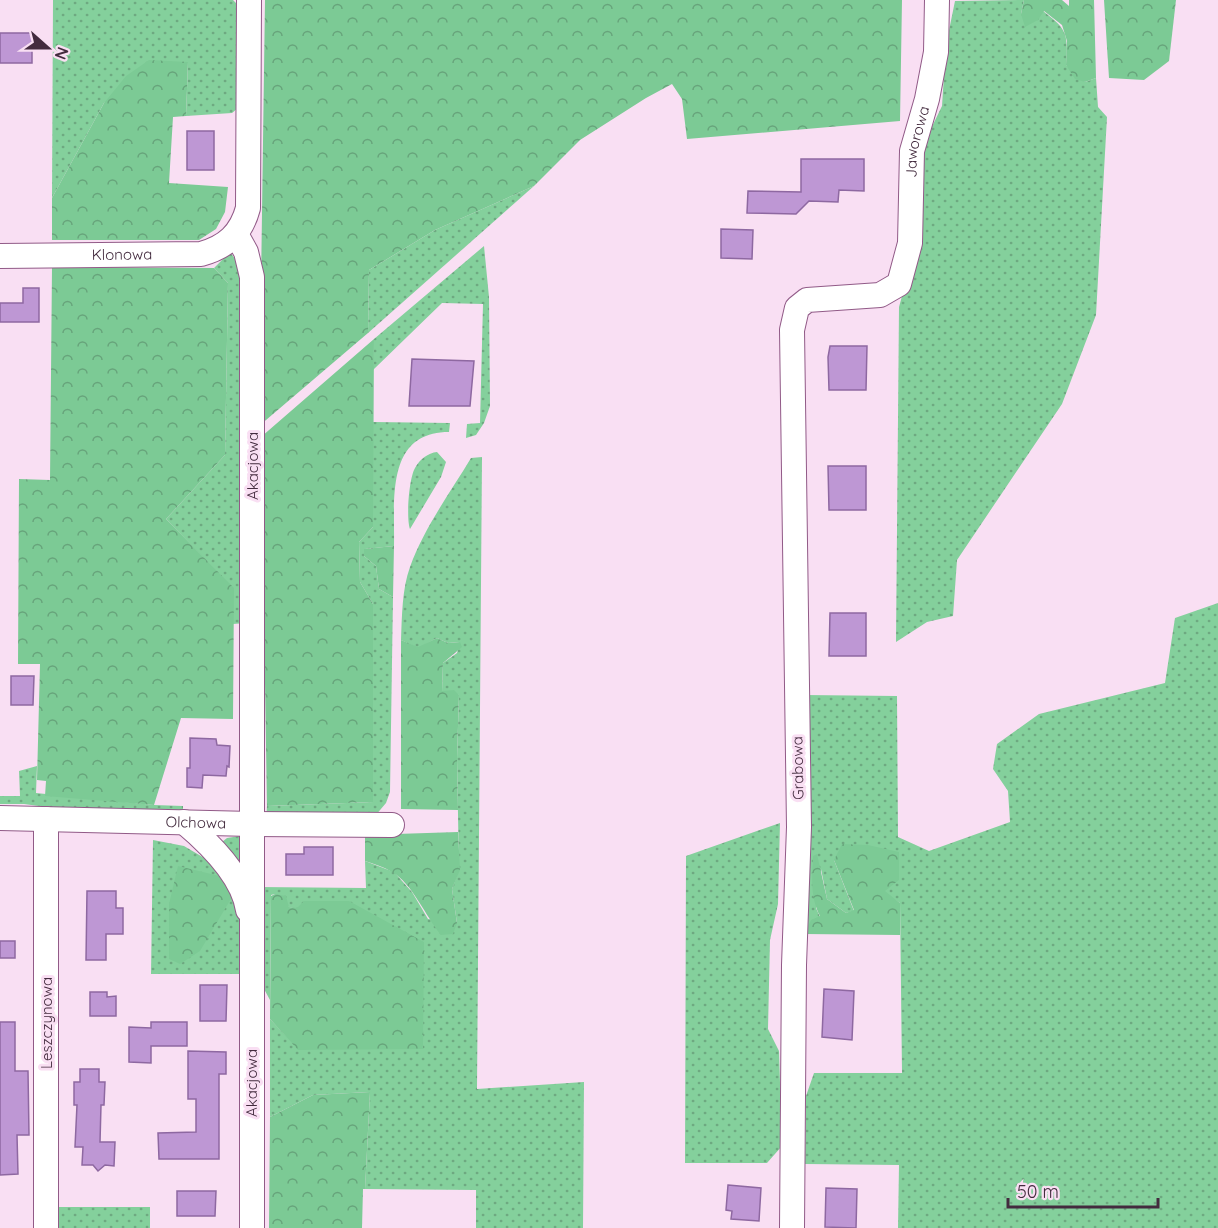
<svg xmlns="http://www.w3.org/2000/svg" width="1218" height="1228" viewBox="0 0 1218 1228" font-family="Quicksand,sans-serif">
<defs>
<pattern id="grass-dots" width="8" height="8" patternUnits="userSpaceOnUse" patternTransform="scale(1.5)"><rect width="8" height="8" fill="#84d09c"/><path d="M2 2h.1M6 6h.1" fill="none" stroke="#6ea981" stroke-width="1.8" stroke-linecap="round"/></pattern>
<pattern id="forest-crowns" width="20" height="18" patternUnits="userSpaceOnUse" patternTransform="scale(1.5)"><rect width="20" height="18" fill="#7cca95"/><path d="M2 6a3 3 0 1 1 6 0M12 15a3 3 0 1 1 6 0" fill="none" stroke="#67a47b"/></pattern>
</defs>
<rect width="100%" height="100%" fill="#f9dff3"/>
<g fill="url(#grass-dots)">
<path d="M53,0H233L239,6L243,104L232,113L186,116L188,62L104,103L52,198Z"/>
<path d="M1024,0L1021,14L1043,11C1068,30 1068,34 1066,65L1085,82L1096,78L1098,107L1107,117L1096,315L1062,404L957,560L953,616L927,622L896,642L899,307L907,278L920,165L926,139L942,106L946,45L955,1Z"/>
<path d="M534,186L368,333L369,270L435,230Z"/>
<path d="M484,246L489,297L490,406L484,423L476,435L466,438L467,424L480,423L483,304L442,303L373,370L374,339Z"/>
<path d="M230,252L244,271L246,623L233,624V588L166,519L225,455L228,283L214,268Z"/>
<path d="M373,422L450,423L449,432C385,432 395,501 394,546L365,549L364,556L376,566L379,589L393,597L390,792L386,803L375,816L266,823L267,806L373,802V604L360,582L359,542L373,527Z"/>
<path d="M437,452L446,462L441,477L410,529C406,518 409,478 415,468C420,459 428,453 437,452Z"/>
<path d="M482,457L477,1089L584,1082L583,1228H476V1190L365,1189L370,1092L313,1095L270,1117V1019L299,1050L297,909L289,907L275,894L271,895L270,1000L264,989L258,887L366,888L365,861L394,872L412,892L428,919L457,923L452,889L459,870L457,758L459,695L442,691L443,663L457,653L460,642L448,643L437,638L418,648L401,640C402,616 402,589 410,567C424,528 450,493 471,458Z"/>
<path d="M1218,603V1228H898L899,1165L805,1164L806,1096L814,1073H902L900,903L834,860L854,911L846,913L827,899L821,869L816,908L820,917L804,934L805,695L897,696L898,837L929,851L1010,822L1008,791L993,769L997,744L1039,714L1165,683L1175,618Z"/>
<path d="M37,766L36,793L154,805L183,806V819L89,813L24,804H0V796H20L19,771Z"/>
<path d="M780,823L778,904L770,940L768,1029L779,1051L782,1146L767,1163H685L686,856Z"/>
<path d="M240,836L242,869L229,855L222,842L227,838Z"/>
<path d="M153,840L184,846L216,865L235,892L241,920L242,974H151Z"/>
<path d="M56,1207H150V1228H55Z"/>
</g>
<g fill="url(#forest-crowns)">
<path d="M265,0H902L900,121L687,139L682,99L672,84L646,98L580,140L534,186L435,230L369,270L368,333L259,426Z"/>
<path d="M1024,0H1062L1069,6V0H1094L1096,78L1085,82L1075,79L1066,65L1067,41L1062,25L1044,11L1038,20L1025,27L1021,14Z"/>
<path d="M1104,0H1176L1169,61L1144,80L1109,78Z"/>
<path d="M149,60L188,62L186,116L173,117L169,183L228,187L225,212L216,229L199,240H52V198L104,103L126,76Z"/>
<path d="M52,267L214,268L228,283L225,455L166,519L234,588L233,719L181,718L154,805L45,796L46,781L37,780L40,664H18L19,479L50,480Z"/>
<path d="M374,339L373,527L359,542L360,582L373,604V802L267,806L261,437Z"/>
<path d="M394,546L393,597L379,589L376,566L364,556V549Z"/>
<path d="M437,638L448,643L460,642L462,647L443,663L442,691L454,690L459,695L457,758L458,810L401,809V640L418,647Z"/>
<path d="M458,832L460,870L452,889L457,923L453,934L441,935C426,917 412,883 392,872C384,867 374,864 365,861V835Z"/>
<path d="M842,844L868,845L899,852V880L885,891L900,903V935L804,934L811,920L820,916C810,897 812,878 813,856L817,854L827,899L846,913L854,910L834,860Z"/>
<path d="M178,866L228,878L235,892L200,951L180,964L169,959V904Z"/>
<path d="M275,894L286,896L289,907L297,908L304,901H349L424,942L423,1049L298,1050L270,1019L271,896Z"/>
<path d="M370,1092L365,1189H363L362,1228H269L270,1117L313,1095Z"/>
</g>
<g fill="#be97d4" stroke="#8e68a1" stroke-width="1.5">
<rect x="0" y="33" width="32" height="30"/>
<rect x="187" y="131" width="27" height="39"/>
<path d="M801,159H864V191L839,190L838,202L809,201L796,214L747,213L748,191L801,192Z"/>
<path d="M721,229L753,230L752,259L721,258Z"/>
<path d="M23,288H39V322H0V303H23Z"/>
<path d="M830,346H867L866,390H829L828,357Z"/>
<path d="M412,359L474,361L470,406H409Z"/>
<path d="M828,466H866V510H829Z"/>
<path d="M830,613H866V656H829Z"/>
<path d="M11,676H34L33,705H11Z"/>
<path d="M190,738L216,739L217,745L230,746L229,767L227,766L226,776L203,775L202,788L187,787V768H190Z"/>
<path d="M304,847H333V875H286V854H304Z"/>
<path d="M87,891H116V908H123V934H106V960H86Z"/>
<rect x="0" y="941" width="15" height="17"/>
<path d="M200,985H227L226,1021H200Z"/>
<path d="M824,989L854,991L852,1040L822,1037Z"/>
<path d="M90,992H107V997L116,996V1016H90Z"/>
<path d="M0,1022H15V1071H28L29,1135H17L18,1174L0,1175Z"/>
<path d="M151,1022H187V1046H151V1063L129,1062V1027L151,1028Z"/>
<path d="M188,1051L226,1052V1074H219V1159H159L158,1133L196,1132V1099H188Z"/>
<path d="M80,1069H99V1082H105L104,1105H101L100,1142H115L114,1166L105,1165L98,1171L93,1165H82L83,1147H75L77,1105H74V1082H80Z"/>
<path d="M728,1185L761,1188L759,1221L731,1219L732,1211L726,1210Z"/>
<path d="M826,1188L857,1189L856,1228L825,1227Z"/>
<path d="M177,1191H216L215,1216H177Z"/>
</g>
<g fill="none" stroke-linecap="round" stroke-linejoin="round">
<g stroke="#915a87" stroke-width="26">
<g id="minor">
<path d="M236,234L246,252L252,277V1228"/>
<path id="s1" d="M0,256L201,254C226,247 241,234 248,208L249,0"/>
<path id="s2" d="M0,818L252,824L392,825"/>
<path d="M184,822C209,843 243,876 248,910"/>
<path d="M46,1228V819"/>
<path id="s3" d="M792,1228L794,965L799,827L792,330L797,308L807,300L880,295L899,284L910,243L912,151L927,99L936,52L937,0"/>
</g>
</g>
<use href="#minor" stroke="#fff" stroke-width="24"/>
</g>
<g text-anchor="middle" stroke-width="6" stroke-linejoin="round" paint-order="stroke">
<g font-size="15" fill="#432b3e" stroke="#f9dff3">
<text dy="5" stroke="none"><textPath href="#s3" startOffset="1173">Jaworowa</textPath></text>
<text dy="5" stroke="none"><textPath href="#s1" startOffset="122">Klonowa</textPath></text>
<text transform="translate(253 466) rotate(-90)" y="5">Akacjowa</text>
<text transform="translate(798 768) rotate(-91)" y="5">Grabowa</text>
<text dy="5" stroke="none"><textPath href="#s2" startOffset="196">Olchowa</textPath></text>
<text transform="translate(47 1023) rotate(-90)" y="5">Leszczynowa</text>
<text transform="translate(252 1083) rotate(-90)" y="5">Akacjowa</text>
</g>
</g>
<g transform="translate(48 48) rotate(111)" stroke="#f9dff3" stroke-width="4.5" paint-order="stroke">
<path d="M0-4.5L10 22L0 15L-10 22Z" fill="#432b3e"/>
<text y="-9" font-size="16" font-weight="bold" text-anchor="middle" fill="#432b3e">N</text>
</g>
<path d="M1008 1198v9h150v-9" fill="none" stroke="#432b3e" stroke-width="3"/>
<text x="1017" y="1198" font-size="18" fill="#432b3e" stroke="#f9dff3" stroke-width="4.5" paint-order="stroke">50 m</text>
</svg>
